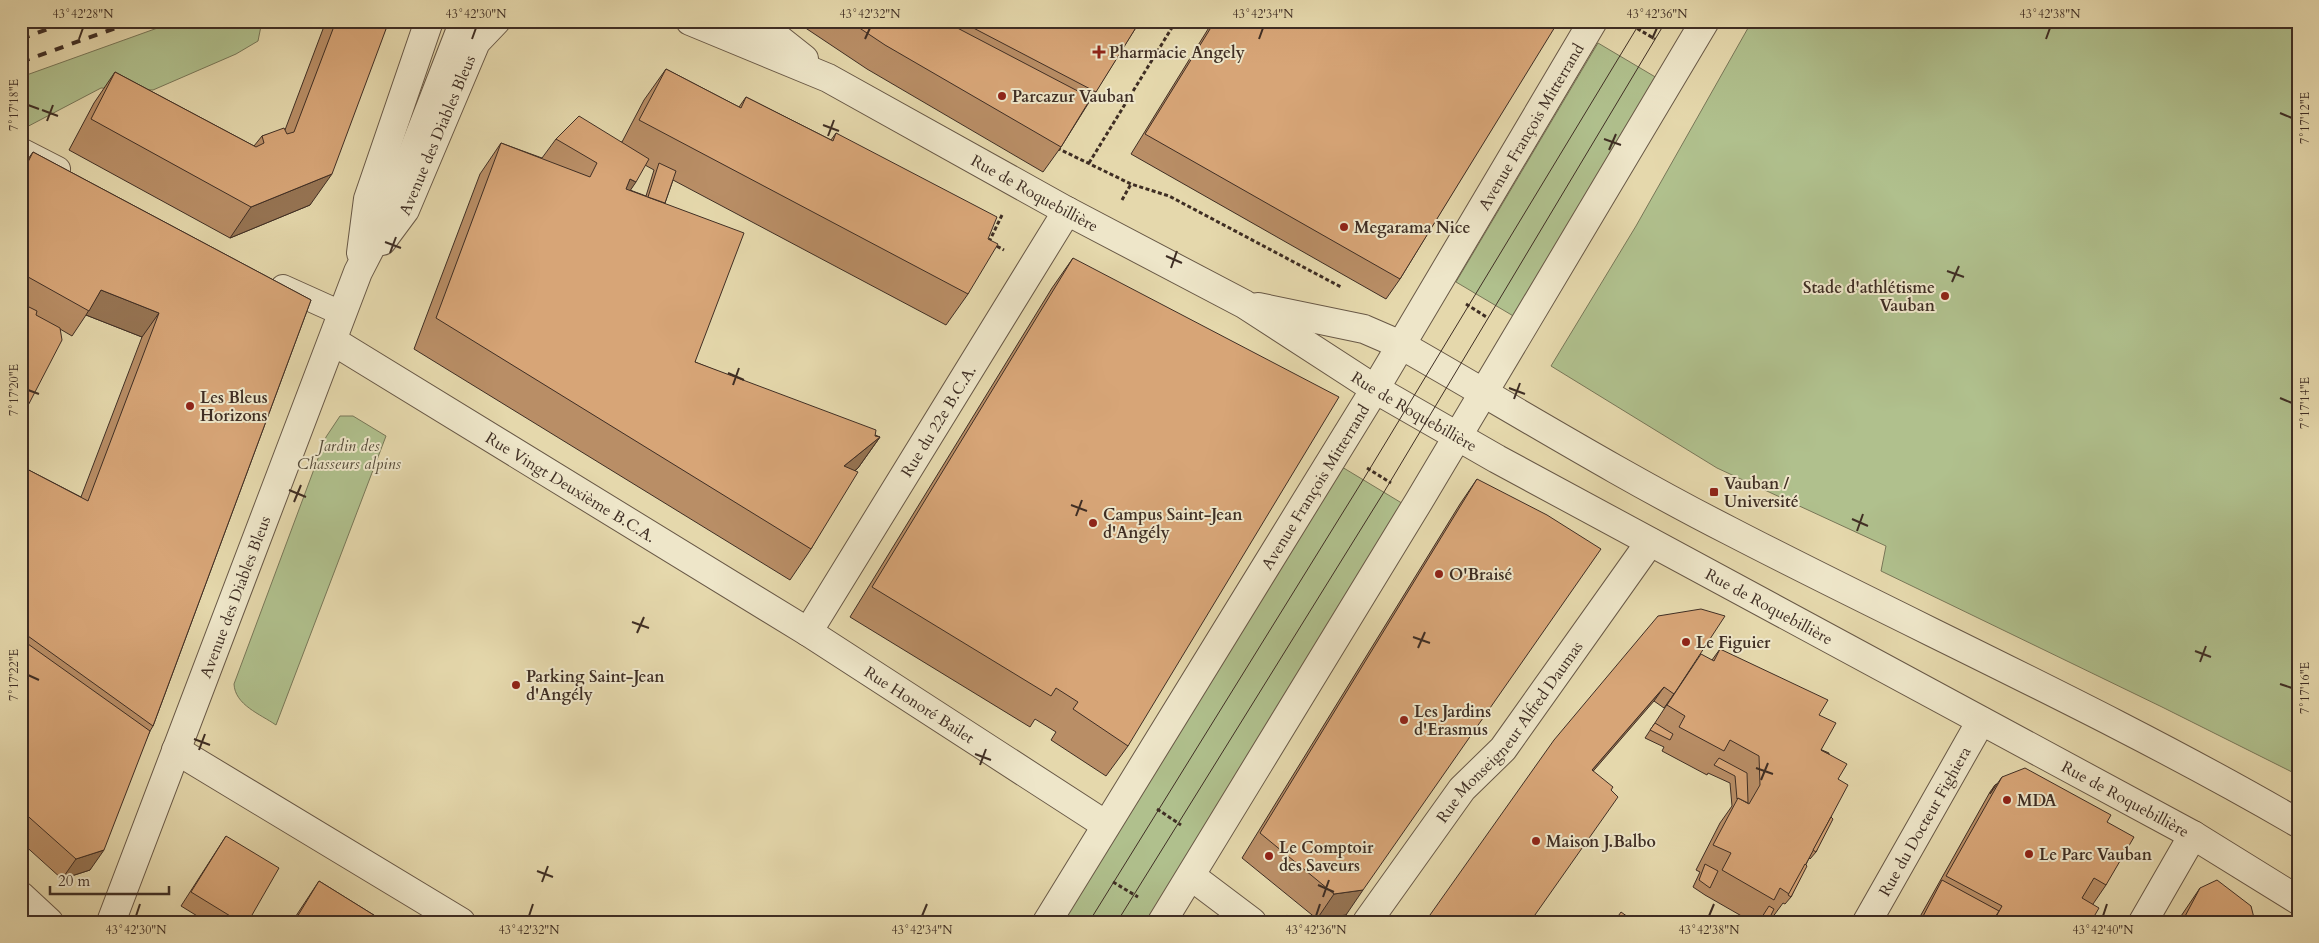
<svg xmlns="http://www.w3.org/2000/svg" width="2319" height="943" viewBox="0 0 2319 943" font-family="Cardo,serif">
<rect width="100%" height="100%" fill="#e5d8ac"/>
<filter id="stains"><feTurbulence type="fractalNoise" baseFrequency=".004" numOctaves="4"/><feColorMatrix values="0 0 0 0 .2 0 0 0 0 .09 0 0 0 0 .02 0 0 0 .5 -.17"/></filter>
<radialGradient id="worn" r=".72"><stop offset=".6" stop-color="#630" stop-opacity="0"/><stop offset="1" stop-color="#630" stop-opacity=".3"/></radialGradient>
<g fill="#b0c08d" stroke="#787758">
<path d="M177,21H262L258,41L236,54L153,90L101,88L21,130V77Z"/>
<path d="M1752,21H2298V775L2162,707L1881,571L1886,546L1717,468L1551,366L1636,226Z"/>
<path d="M1598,43L1657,78L1515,317L1456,282Z"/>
<path d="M340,416H353L386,436L276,725C260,714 235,705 234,684L326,437Z"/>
<path d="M1342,467L1405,505L1149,922H1063Z"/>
</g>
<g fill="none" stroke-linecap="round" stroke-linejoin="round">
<g stroke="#685846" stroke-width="26">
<g id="service">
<path d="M21,150L58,169"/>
<path d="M283,287L343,314"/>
</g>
</g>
<g stroke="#685846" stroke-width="30">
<g id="minor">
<path id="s1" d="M690,21L828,78L1067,211L1244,304L1375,389L1497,459L2193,835L2298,900"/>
<path d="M756,21L804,59"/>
<path id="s2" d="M382,241L405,210L476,42L496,21"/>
<path d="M1258,307L1364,329L1401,345C1510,407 1618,474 1730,531C1919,629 2114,716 2298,823"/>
<path id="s3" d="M333,341L808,632L1106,825"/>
<path id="s4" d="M808,632L1067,211"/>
<path d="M176,750L461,922"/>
<path d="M1191,876L1252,922"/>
<path d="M21,896L49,922"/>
<path id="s5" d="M1047,922L1375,389L1593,21"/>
<path d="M1162,922L1419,501L1705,21"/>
<path id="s6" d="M1367,922L1462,789L1503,749L1650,542"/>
<path id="s7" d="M1867,922L1981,721"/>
<path d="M2143,922L2193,835"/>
</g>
</g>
<g stroke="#685846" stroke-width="30">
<g id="tertiary">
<path d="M361,253L368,199L429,21"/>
<path id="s8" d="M111,922L358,272L392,206L464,21"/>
</g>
</g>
<g stroke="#3f2e24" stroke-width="3" stroke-dasharray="4 2.5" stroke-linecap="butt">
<path d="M1626,22L1655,39"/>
<path d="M1057,148L1131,184L1169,196L1341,287"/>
<path d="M1089,163L1176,21"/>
<path d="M1122,200L1131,184"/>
<path d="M1002,215L989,242L1004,250"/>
<path d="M1466,304L1488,318"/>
<path d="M1367,468L1391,483"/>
<path d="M1157,809L1181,825"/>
<path d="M1113,882L1138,897"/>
<path d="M1286,916L1293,922"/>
</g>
<use href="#service" stroke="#eee6c9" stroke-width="24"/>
<use href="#minor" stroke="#eee6c9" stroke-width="28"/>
<use href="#tertiary" stroke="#eee6c9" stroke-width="28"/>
<g stroke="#3f2e24" stroke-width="1">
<path d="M1089,922L1363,480L1641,21"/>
<path d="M1117,922L1384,492L1666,21"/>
</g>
<g stroke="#3f2e24" stroke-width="4" stroke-dasharray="9 9" stroke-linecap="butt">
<path d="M21,39L69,21"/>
<path d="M21,62L135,21"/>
</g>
</g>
<g fill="#b98e66" stroke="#3f2e24" fill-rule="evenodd">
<path d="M326,21H389L310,205L230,238L69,150L94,103L115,72L254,146L262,136L285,130Z"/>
<path d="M795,21H1140L1061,147L1043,172L867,69Z"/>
<path d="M1213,21H1557L1400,279L1386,299L1131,154Z"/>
<path d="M666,69L739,107L746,97L831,140L836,133L988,239L968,294L946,325L673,180L665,203L695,362L880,437L858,468L855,471L811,549L790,580L414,349L480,174L501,143L542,158L556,139L622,142L644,100ZM645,165L654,170L646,196L630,190Z"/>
<path d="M33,152L311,300L153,726L150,731L90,870L62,879L21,842V466L81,497L142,337L86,315L72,336L60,329L21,419V169Z"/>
<path d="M1073,258L1128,746L1106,776L1051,740L1056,732L1035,719L1030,727L850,617L1052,288Z"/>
<path d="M1477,479L1346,915L1317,919L1242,858L1460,504Z"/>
<path d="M1658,616L1674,694L1664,708L1654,701Z"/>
<path d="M1720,649L1819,715L1821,750L1838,779L1831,817L1816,852L1810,859L1809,858L1791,897L1785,904L1783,903L1772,918L1770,917L1767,922H1752L1705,895L1693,887L1700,872L1696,870L1720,823L1732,806L1730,783L1708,773L1707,775L1662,751L1664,747L1645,738L1691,668L1712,660Z"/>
<path d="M2002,777L2107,822L2106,885L2093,904L2092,920L2095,922H1917L1990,792L1995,785L1997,784Z"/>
<path d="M226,836L248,922H207L181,906Z"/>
<path d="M319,881L385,922H292Z"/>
<path d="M2200,888L2255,922H2177Z"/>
</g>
<g fill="#967453" stroke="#3f2e24">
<path d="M332,174L310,205L230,238L251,207Z"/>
<path d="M630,179L636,182L615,213Z"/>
<path d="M101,290L159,313L142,337L86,315Z"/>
<path d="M880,437L858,468L822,497L844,466Z"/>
<path d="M1664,687L1654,701L1582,784L1592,770Z"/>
<path d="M104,850L90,870L62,879L76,859Z"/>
<path d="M1363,890L1346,915L1317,919L1334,894Z"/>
<path d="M1762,917L1769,919L1767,922H1758Z"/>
</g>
<g fill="#d7a577" stroke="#3f2e24">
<path d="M336,21H389L332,174L251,207L91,119L115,72L256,147L264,143L262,136L284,128L287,134L294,132Z"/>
<path d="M849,21H944L1091,98L1061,147L885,45Z"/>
<path d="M960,21H1140L1096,92Z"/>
<path d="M1215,21H1557L1558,22L1400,279L1145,134Z"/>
<path d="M666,69L741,108L746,97L833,141L836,133L997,217L988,239L998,244L968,294L639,120Z"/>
<path d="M579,116L649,159L636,182L630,179L626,189L744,233L695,362L876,430L875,436L880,437L844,466L858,472L811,549L436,318L501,143L590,177L597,163L556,139Z"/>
<path d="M33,152L311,300L153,726L21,631V466L88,501L159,313L101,290L89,311L21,273V176Z"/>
<path d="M659,163L676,171L665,203L648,197Z"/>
<path d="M1073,258L1339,397L1128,746L1073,709L1078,702L1056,688L1051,696L872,587Z"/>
<path d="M21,303L37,311L36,315L60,328L62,340L21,419Z"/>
<path d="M1477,479L1547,515L1601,549L1363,890L1334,894L1260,833Z"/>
<path d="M1701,609L1725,616L1674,694L1664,687L1592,770L1613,787L1611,790L1618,797L1530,922H1425L1554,740L1658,616Z"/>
<path d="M21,639L150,731L104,850L76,859L21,810Z"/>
<path d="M1720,649L1828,700L1819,715L1836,723L1821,750L1847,764L1838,779L1848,785L1799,877L1789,894L1780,888L1774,900L1722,870L1731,853L1713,845L1738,798L1749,804L1760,785L1759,756L1730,740L1724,751L1679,727L1685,716L1667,705L1701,654L1714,661Z"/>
<path d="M1655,723L1673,734L1670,740L1650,730Z"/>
<path d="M1821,750H1822L1829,753V754Z"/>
<path d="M1719,758L1747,773L1748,802V803L1738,798L1737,799L1735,776L1714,765Z"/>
<path d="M2025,768L2111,815L2107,822L2134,837L2106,885L2094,878L2082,898L2099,908L2092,920L2095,922H1993L2002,906L1946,876L2002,777Z"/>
<path d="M1997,784L1990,794L1995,785Z"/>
<path d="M1831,817L1833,819L1816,852L1813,850Z"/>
<path d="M226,836L279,868L248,922H240L191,892Z"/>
<path d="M1705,864L1718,871L1710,888L1699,880Z"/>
<path d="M1805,864L1807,866L1791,897L1788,895Z"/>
<path d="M1942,880L1999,911L1992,922H1920Z"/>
<path d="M2217,880L2251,906L2255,922H2182L2200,888Z"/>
<path d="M319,881L385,922H294Z"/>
<path d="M1769,906L1774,909L1769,919L1762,917Z"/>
<path d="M1621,912L1635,922H1614Z"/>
</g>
<path fill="none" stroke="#3f2e24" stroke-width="2" d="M79,39L83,28M472,39L476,28M865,39L870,28M1259,39L1263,28M1652,39L1657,28M2046,39L2050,28M28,105L39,109M42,110L58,116M2280,113L2292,118M47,121L53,105M823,125L839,131M828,136L834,120M1604,139L1621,145M1609,150L1616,134M385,242L401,248M390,253L396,237M1166,256L1182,263M1171,268L1177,251M1947,271L1964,277M1952,282L1959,266M728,373L744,380M733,385L739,368M1509,388L1525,394M28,390L39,394M2280,398L2292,403M1514,399L1520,383M289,490L306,497M294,502L301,485M1071,505L1087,511M1076,516L1082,500M1852,519L1868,526M1857,531L1863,514M632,622L649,628M637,633L644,617M1413,637L1430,643M1418,648L1425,632M2195,651L2211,657M2200,662L2206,646M28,675L39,680M2280,684L2292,688M194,739L210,745M199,750L205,734M975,754L991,760M980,765L986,749M1756,768L1773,774M1761,780L1768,763M537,871L553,877M542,882L548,866M1318,885L1334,892M1323,897L1329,880M136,916L140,904M529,916L533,904M922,916L927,904M1316,916L1320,904M1709,916L1714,904M2103,916L2107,904"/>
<g fill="#8f2418" stroke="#eee6c9" stroke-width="2">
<path d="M1096.5 44.5h5v5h5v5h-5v5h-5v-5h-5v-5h5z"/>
<circle cx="1002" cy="96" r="5"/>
<circle cx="1344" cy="227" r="5"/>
<circle cx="1945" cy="296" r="5"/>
<circle cx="190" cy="406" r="5"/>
<rect x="1709" y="487" width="10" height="10" rx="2.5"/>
<circle cx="1093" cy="523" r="5"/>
<circle cx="1439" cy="574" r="5"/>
<circle cx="1686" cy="642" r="5"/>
<circle cx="516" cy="685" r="5"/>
<circle cx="1404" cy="720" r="5"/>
<circle cx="2007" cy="800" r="5"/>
<circle cx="1536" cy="841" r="5"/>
<circle cx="2029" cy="854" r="5"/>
<circle cx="1269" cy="856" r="5"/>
</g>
<g text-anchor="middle" stroke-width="4" stroke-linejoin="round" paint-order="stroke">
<g font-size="16" font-weight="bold" fill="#3f2e24" stroke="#eee6c9" text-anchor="start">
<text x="1109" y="58">Pharmacie Angely</text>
<text x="1012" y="102">Parcazur Vauban</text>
<text x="1354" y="233">Megarama Nice</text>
<text x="1935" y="293" text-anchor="end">Stade d'athlétisme<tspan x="1935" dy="18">Vauban</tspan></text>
<text x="200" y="403">Les Bleus<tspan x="200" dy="18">Horizons</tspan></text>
<text x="1724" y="489">Vauban /<tspan x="1724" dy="18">Université</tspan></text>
<text x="1103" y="520">Campus Saint-Jean<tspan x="1103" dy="18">d'Angély</tspan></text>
<text x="1449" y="580">O'Braisé</text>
<text x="1696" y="648">Le Figuier</text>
<text x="526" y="682">Parking Saint-Jean<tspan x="526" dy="18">d'Angély</tspan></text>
<text x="1414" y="717">Les Jardins<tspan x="1414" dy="18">d'Erasmus</tspan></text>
<text x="2017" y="806">MDA</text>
<text x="1546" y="847">Maison J.Balbo</text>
<text x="1279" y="853">Le Comptoir<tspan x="1279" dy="18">des Saveurs</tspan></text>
<text x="2039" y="860">Le Parc Vauban</text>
</g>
<g font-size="16" fill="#3f2e24" stroke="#eee6c9">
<text dy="6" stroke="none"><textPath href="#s5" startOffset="931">Avenue François Mitterrand</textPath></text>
<text dy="6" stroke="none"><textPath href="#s2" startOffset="120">Avenue des Diables Bleus</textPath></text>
<text dy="6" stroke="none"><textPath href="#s1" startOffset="386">Rue de Roquebillière</textPath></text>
<text dy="6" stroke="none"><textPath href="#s1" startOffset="824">Rue de Roquebillière</textPath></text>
<text dy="6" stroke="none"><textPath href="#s4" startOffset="248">Rue du 22e B.C.A.</textPath></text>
<text dy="6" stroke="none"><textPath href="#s3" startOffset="279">Rue Vingt Deuxième B.C.A.</textPath></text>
<text dy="6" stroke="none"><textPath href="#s5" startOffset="511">Avenue François Mitterrand</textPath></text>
<text dy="6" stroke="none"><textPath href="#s8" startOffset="348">Avenue des Diables Bleus</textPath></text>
<text dy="6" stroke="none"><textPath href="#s1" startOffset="1229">Rue de Roquebillière</textPath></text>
<text dy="6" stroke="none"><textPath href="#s3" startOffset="690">Rue Honoré Bailet</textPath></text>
<text dy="6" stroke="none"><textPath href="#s6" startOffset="238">Rue Monseigneur Alfred Daumas</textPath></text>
<text dy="6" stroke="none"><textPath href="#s1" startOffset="1634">Rue de Roquebillière</textPath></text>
<text dy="6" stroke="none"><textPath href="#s7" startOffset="116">Rue du Docteur Fighiera</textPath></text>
</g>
<g font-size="16" font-style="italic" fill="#564b39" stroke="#eee6c9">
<text x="349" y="451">Jardin des<tspan x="349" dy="18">Chasseurs alpins</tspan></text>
</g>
</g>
<rect width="2319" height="943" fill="none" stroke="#e5d8ac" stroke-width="55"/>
<path d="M50 886v8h119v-8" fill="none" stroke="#3f2e24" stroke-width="2.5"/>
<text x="58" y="886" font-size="15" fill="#3f2e24" stroke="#eee6c9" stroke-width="4" paint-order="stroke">20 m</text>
<rect x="28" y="28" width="2264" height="888" fill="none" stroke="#3f2e24" stroke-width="2"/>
<g font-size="12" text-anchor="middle" fill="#3f2e24">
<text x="83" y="18">43°42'28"N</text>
<text x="476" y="18">43°42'30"N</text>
<text x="870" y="18">43°42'32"N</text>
<text x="1263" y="18">43°42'34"N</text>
<text x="1657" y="18">43°42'36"N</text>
<text x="2050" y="18">43°42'38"N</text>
<text transform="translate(14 105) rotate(-90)" y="4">7°17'18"E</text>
<text transform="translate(2305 118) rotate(-90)" y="4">7°17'12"E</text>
<text transform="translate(14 390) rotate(-90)" y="4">7°17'20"E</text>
<text transform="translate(2305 403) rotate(-90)" y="4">7°17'14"E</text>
<text transform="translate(14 675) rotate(-90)" y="4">7°17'22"E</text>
<text transform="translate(2305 688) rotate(-90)" y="4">7°17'16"E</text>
<text x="136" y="934">43°42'30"N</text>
<text x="529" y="934">43°42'32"N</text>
<text x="922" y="934">43°42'34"N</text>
<text x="1316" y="934">43°42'36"N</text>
<text x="1709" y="934">43°42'38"N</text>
<text x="2103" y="934">43°42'40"N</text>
</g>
<rect width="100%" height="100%" filter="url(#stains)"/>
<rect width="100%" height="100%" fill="url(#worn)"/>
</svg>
